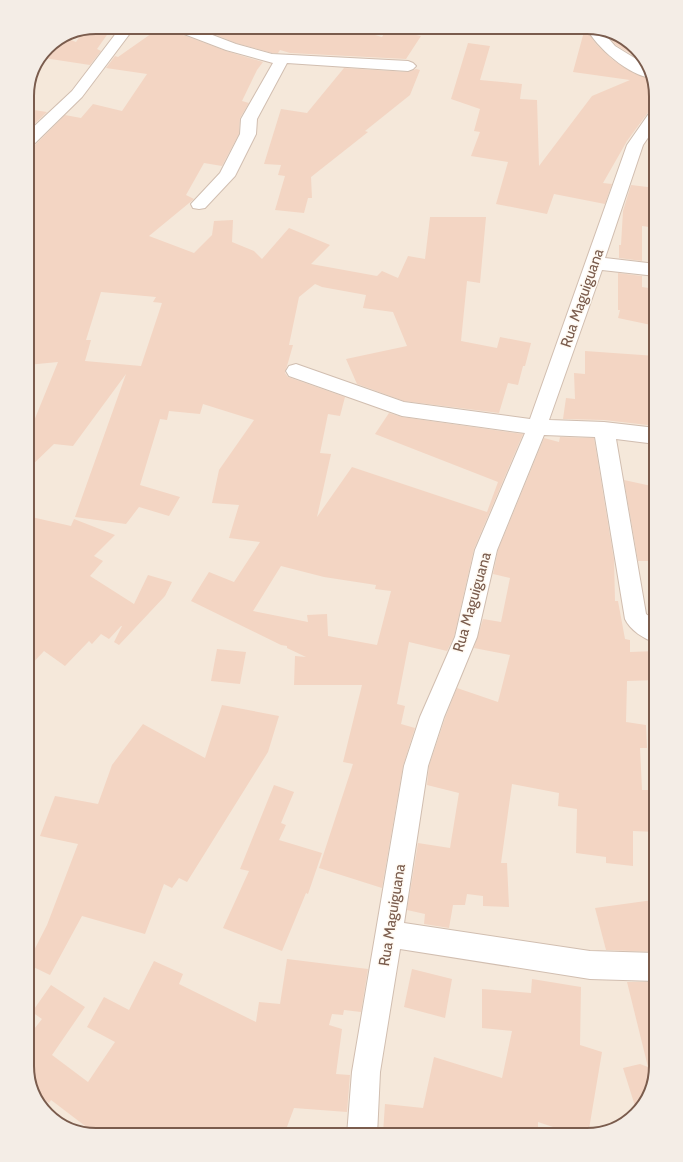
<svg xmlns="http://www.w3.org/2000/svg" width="683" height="1162" viewBox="0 0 683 1162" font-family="Cabin,sans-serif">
<rect width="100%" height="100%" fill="#fdf6ec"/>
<path fill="#f5e8da" d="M592,27L626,39L649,65L656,96V1067L645,1104L618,1128L587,1135H91L58,1124L34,1097L27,1066V91L47,47L70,32Z"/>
<g fill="#f3d5c3" fill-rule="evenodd">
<path d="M585,28L596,44L613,60L633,73L652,79L656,96V105L649,111L627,141L603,183L612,184L605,204L554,194L547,214L496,204L508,162L471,156L480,132L474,131L480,109L451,99L468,43L490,46L480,80L522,84L520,99L537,100L539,166L592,96L630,80L573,72Z"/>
<path d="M354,29L382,37L387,29H414L411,34L421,36L406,59L290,53L280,50L278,53H272L236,43L206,31Z"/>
<path d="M155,31H181L183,35L226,51L263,62L257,70L242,101L249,103L240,118L239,134L222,166L204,163L186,195L194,199L149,236L194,253L212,235L214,221L233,220L232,242L254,251L262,259L289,228L330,245L311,264L377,276L382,271L398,278L408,256L425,259L430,217H486L480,283L467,281L461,341L497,348L500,337L531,343L525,366H523L518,385L508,383L499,413L404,401L357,384L346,359L407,346L393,312L363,308L366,295L322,287L315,284L299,297L289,345H293L285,373L288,377L345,397L340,416L328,414L320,453L331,454L317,517L352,467L487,512L498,482L375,434L389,413L402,417L523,434L474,549L454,637L447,651L409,642L397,704L405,706L401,724L415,728L403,766L382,888L319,868L353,764L343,762L362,685H294L295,656L306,657L287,648V646L281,645L191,601L209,572L234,582L260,542L229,538L239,505L212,503L219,470L254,420L203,404L200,414L169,411L167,420L160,419L140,485L180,497L169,516L139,507L126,524L75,517L126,374L73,446L54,444L27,470V438L58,362L27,365V148L34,146L65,115L81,118L93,104L122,111L147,74L106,68L115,56L118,57ZM101,292L156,297L153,302L162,303L141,366L85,361L91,340H86ZM281,566L324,577L376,585L375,589L391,591L377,645L328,636L327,614L307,615L308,622L253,611Z"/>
<path d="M604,31L626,39L649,65L616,45Z"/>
<path d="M83,32H109L97,49L101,51L90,65L44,58L68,39L76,42Z"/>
<path d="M344,68L408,72L416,69L420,70L410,95L365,131L368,132L311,177L312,198H308L304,213L275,210L285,176L278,175L281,165L264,164L281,109L307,113Z"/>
<path d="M27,109L47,112L27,131Z"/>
<path d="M631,185L656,188V228L642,226V261L619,258V245H621L623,211Z"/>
<path d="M618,273L642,276V287L656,289V326L618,318L620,310H618Z"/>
<path d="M585,351L656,356V426L604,420L563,419L566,398L575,399L574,373L585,374Z"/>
<path d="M560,437L594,438L614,560L615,601H618L625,639L630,640V652L656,651V680L627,681L626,722L646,725L647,748H640L642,790H656V832L633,831V866L606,863V857L576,853L577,809L558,806L559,793L512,784L501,863H507L509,907L483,906V896L467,894L465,905H453L449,928L424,924L425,914L407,910L418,843L450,848L459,793L427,785L429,766L445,718L457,688L498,702L510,655L474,648L483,619L501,622L510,578L493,574L498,550L544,438L559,442Z"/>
<path d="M624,480L656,487V561H638Z"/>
<path d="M27,516L71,526L74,519L115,535L94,556L103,561L90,576L134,604L148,575L172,582L165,596L119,645L114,642L122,626H121L109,639L101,634L92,644L89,641L65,666L44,651L27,669Z"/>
<path d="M217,649L246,652L240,684L211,681Z"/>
<path d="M222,705L279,716L268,752L187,882L179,878L172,888L164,884L145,934L82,916L50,975L27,964L47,925L78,844L40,836L55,796L98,804L112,765L143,724L205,758Z"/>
<path d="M274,785L294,792L281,823L286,825L279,840L322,853L308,894L306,893L282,951L223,928L249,871L240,869Z"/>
<path d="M653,900L656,910V952L606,950L595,908Z"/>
<path d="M287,959L368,969L361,1012L344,1010L343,1015L332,1014L329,1025L342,1029L336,1074L350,1075L347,1112L294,1108L284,1135H97L51,1100L49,1103L33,1091L27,1066V1038L42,1019L32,1012L51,985L85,1007L52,1055L88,1082L115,1042L87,1027L104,997L129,1010L154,961L183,974L179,984L256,1022L259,1002L280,1004Z"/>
<path d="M412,969L452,979L445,1018L404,1007Z"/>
<path d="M532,979L581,987L580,1045L602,1052L588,1135H577L538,1122V1135H397L383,1133L385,1104L423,1108L434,1057L502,1078L512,1031L482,1028V989L531,993Z"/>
<path d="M627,982H656V1067L653,1068L655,1069L645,1104L635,1106L623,1068L640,1064L648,1067Z"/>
</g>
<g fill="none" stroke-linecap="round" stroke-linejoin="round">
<g stroke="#d1beb0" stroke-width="2">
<g id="minor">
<path d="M586,27H592L602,31L615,46L649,67L652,78C629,76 596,47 586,27Z"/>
<path d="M182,31H202L236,44L272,54L408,61L413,63L416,66L413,69L408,71L287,63L257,119L256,134L235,176L205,208L199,209L193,208L191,204L220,173L240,134L241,119L273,63L226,50L184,34Z"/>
<path d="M117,32H131L82,97L33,145L27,147V133L72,91Z"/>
<path d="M656,110V126L643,145L605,258L656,264V276L602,270L549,420L604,422L656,428V444L616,439L646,614L656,621V643C644,639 630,630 625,619L595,437L544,435L497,550L477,637L444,717L428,766L404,923L590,951L656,953V981L590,979L400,949L380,1072L377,1135H347L352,1072L404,766L420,717L455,637L475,550L525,433L402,416L289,376L286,371L289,366L296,364L404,402L530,419L627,145L650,112Z"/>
</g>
</g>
<use href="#minor" fill="#fff" fill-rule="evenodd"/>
</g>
<g text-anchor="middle" stroke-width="3" stroke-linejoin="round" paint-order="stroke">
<g font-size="15" fill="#7a5c4d" stroke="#fffaf3">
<text transform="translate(582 298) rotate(-71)" y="5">Rua Maguiguana</text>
<text transform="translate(472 602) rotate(-74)" y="5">Rua Maguiguana</text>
<text transform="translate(392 915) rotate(-81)" y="5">Rua Maguiguana</text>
</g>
</g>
<path d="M0 0H683V1162H0ZM96 34H587A62 62 0 0 1 649 96V1066A62 62 0 0 1 587 1128H96A62 62 0 0 1 34 1066V96A62 62 0 0 1 96 34Z" fill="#f4ede6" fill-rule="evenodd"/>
<path fill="none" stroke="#7a5c4d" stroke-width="2" d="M96 34H587A62 62 0 0 1 649 96V1066A62 62 0 0 1 587 1128H96A62 62 0 0 1 34 1066V96A62 62 0 0 1 96 34Z"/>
</svg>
